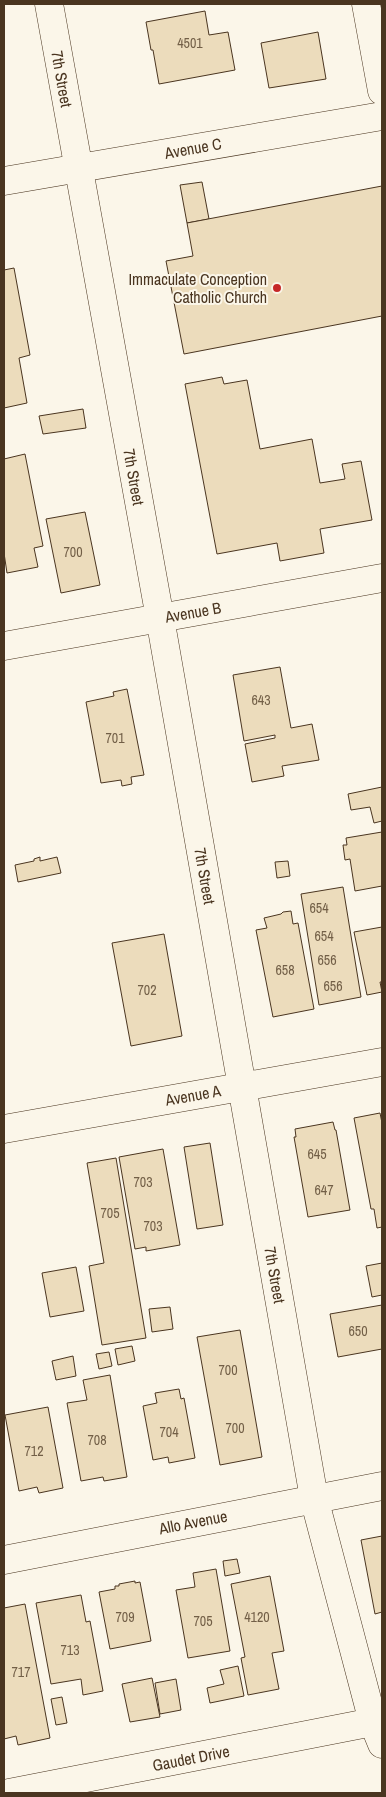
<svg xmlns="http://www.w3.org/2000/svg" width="386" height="1797" viewBox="0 0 386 1797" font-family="'Archivo Narrow',sans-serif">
<rect width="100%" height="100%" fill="#fbf6e9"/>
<g fill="#ecdcbc" stroke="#4a3520">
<path d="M205,11L209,35L228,32L235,70L159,84L153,50H151L146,22Z"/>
<path d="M318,32L326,79L269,88L261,43Z"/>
<path d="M202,182L209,219L187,223L180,185Z"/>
<path d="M382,186V316L184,354L166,261L193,256L187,223Z"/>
<path d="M14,268L30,355L19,358L27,403L4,408V270Z"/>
<path d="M222,377L224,384L247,380L260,449L312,439L320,483L345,479L342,464L361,461L372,520L320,529L324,553L280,561L277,543L217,554L185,384Z"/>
<path d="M83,409L86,428L43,434L39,416Z"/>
<path d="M25,454L43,546L34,548L38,567L7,573L4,553V459Z"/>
<path d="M85,512L100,585L61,593L46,519Z"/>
<path d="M280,667L291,728L312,724L319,760L282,766L284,776L252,782L245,744L275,738V735L244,741L233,675Z"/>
<path d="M127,689L144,775L131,777L132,784L122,786L121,780L101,783L86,702L114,696L113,692Z"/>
<path d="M382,787V821L374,823L370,807L351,810L348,794Z"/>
<path d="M382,832V886L355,891L350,859L345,860L343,845H347L346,838Z"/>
<path d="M40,857V861L57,857L61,873L18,882L15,865L34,861V859Z"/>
<path d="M288,861L290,876L277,878L275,862Z"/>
<path d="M343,887L361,997L319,1005L301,894Z"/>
<path d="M291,911L293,924L298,923L314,1009L273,1017L256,930L267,928L264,918L281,914L283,912Z"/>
<path d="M382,927V982H380L382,992L367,995L354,932Z"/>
<path d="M164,934L182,1036L131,1046L112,943Z"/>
<path d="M380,1113L382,1123V1227L377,1228L374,1209H371L354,1118Z"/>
<path d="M333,1122L335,1130H336L350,1210L308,1217L294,1137H296L295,1129Z"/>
<path d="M210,1143L223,1225L197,1229L184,1147Z"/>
<path d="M163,1149L180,1245L146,1251V1247L135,1249L119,1157Z"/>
<path d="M116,1158L146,1338L102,1345L89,1266L104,1263L87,1163Z"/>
<path d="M382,1263V1295L372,1297L366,1266Z"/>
<path d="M76,1267L84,1311L50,1317L42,1273Z"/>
<path d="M382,1305V1349L338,1357L330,1314Z"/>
<path d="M170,1307L173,1329L152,1332L149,1309Z"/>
<path d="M240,1330L262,1457L220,1465L197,1337Z"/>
<path d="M132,1346L135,1361L118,1365L115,1349Z"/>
<path d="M109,1352L112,1366L99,1369L96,1354Z"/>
<path d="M73,1356L76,1376L56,1380L52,1361Z"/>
<path d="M110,1375L127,1477L104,1481L103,1477L81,1481L67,1403L87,1400L83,1380Z"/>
<path d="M179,1389L181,1399L184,1398L195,1458L169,1463L168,1457L153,1460L143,1406L157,1403L155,1393Z"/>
<path d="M48,1407L63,1488L39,1493L37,1487L19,1491L5,1415Z"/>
<path d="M382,1536V1612L375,1614L361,1540Z"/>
<path d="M237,1559L240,1573L225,1576L223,1561Z"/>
<path d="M216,1569L230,1651L188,1658L176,1590L195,1587L193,1573Z"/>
<path d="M270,1576L284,1651L272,1653L279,1689L248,1695L241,1658L245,1657L231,1584Z"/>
<path d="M135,1581V1583L140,1582L151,1641L110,1649L99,1592L115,1589V1586H119V1584Z"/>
<path d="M81,1595L86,1622L90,1621L103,1691L83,1695L81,1679L51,1684L36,1603Z"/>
<path d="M25,1604L50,1738L18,1745L16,1736L4,1739V1608Z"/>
<path d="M238,1666L244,1696L210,1703L207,1688L224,1684L220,1670Z"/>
<path d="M152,1678L160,1717L130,1722L122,1684Z"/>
<path d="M176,1679L181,1710L160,1714L155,1683Z"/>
<path d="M62,1697L67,1723L56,1725L51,1699Z"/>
</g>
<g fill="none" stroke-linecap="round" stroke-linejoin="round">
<g stroke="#4a3520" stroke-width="29">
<g id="minor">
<path d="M49,4L160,618L314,1498L373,1722L382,1744"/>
<path d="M366,4L382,91"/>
<path d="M4,181L382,116"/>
<path d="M4,646L382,578"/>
<path d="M4,1129L382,1062"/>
<path d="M4,1560L382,1486"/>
<path d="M9,1793L373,1722"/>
</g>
</g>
<use href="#minor" stroke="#fbf6e9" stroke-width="28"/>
</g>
<circle fill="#c62828" stroke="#fbf6e9" stroke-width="2" cx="277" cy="288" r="5"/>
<g text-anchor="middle" stroke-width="4" stroke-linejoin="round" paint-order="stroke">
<g font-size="14" fill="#725f47">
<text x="190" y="48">4501</text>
<text x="73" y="557">700</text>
<text x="261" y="705">643</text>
<text x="115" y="743">701</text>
<text x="319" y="913">654</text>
<text x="324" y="941">654</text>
<text x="327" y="965">656</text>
<text x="285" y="975">658</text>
<text x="333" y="991">656</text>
<text x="147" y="995">702</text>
<text x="317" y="1159">645</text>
<text x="143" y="1187">703</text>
<text x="324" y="1195">647</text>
<text x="110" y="1218">705</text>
<text x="153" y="1231">703</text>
<text x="358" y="1336">650</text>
<text x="228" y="1375">700</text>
<text x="235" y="1433">700</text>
<text x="169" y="1437">704</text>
<text x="97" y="1445">708</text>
<text x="34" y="1456">712</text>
<text x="125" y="1622">709</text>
<text x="257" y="1622">4120</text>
<text x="203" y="1626">705</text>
<text x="70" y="1655">713</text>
<text x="21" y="1677">717</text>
</g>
<g font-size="16" fill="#4a3520" stroke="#fbf6e9">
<text transform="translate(62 79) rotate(80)" y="6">7th Street</text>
<text transform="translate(193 148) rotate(-10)" y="6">Avenue C</text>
<text transform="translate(134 477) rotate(80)" y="6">7th Street</text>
<text transform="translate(193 612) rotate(-10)" y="6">Avenue B</text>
<text transform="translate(205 876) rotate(80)" y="6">7th Street</text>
<text transform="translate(193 1095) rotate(-10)" y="6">Avenue A</text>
<text transform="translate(275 1275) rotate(80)" y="6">7th Street</text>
<text transform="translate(193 1522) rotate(-11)" y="6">Allo Avenue</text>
<text transform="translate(191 1758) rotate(-11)" y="6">Gaudet Drive</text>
</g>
<g font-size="16" fill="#4a3520" stroke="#fbf6e9" text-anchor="end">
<text x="267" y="285">Immaculate Conception<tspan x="267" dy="18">Catholic Church</tspan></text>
</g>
</g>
<rect width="386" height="1797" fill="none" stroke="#4a3520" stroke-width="10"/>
</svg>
